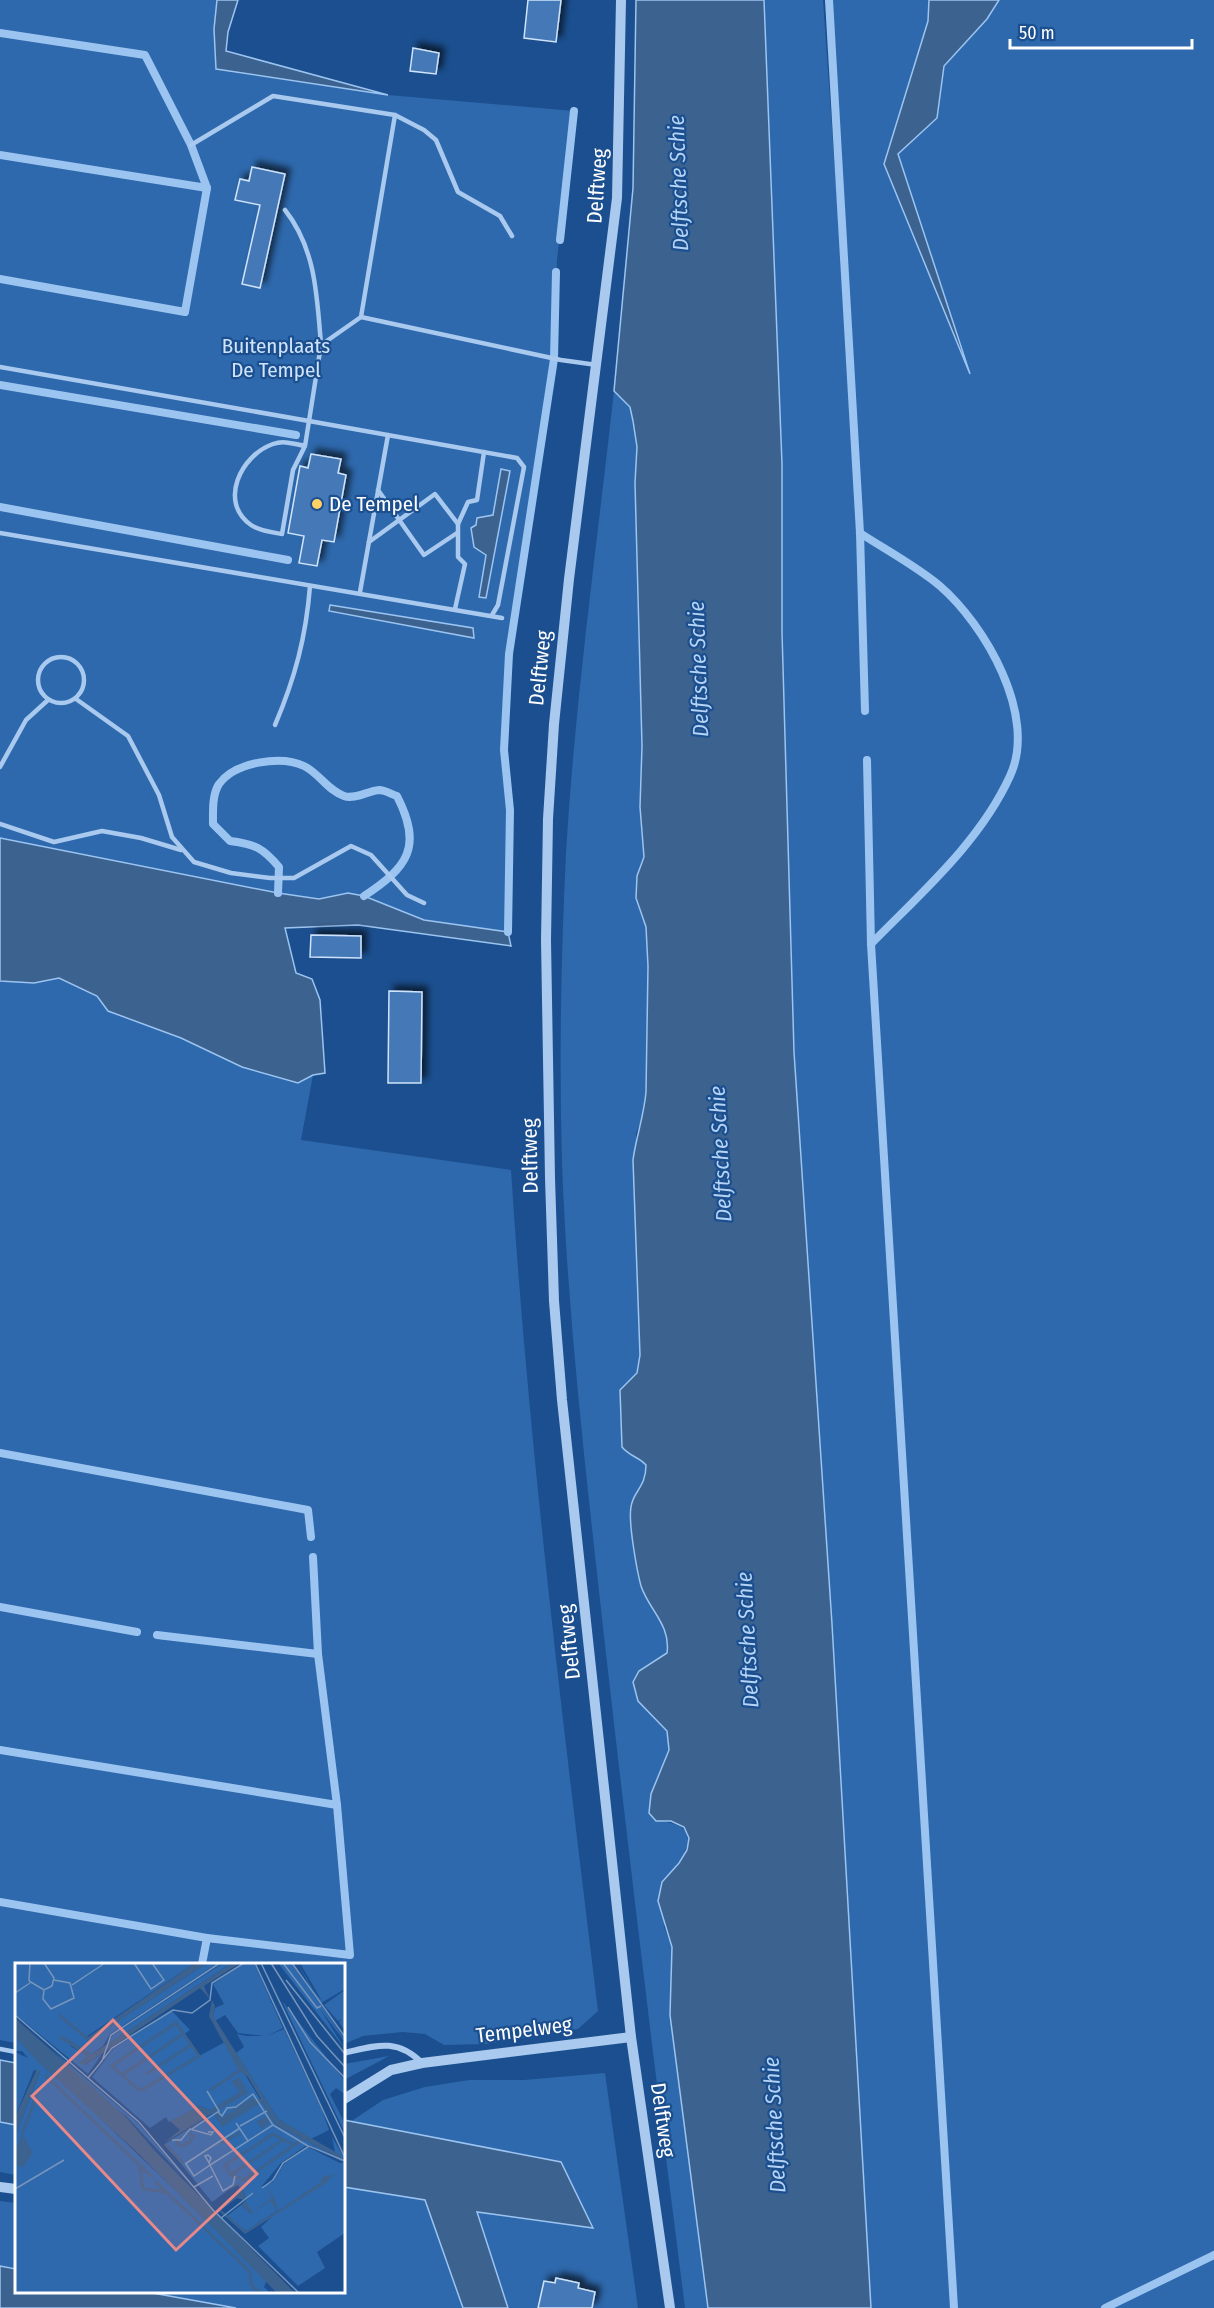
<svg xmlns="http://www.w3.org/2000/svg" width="1214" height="2308" viewBox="0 0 1214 2308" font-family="'Fira Sans Condensed',sans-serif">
<defs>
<filter id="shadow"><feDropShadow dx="5.5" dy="-5.5" stdDeviation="3" flood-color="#0009"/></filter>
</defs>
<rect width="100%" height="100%" fill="#1b4f8f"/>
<g fill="#2e69ad">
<path d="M0,0H217L214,29L216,70L388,95L574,111L557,260L554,359L509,654L504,750L510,810L508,932L424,920L364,896L348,893L319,899L278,893L0,838Z"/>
<path d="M764,0H823L855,455L829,0H1214V2308H871L832,1624L794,1052L782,632V464Z"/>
<path d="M614,391L630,407L633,421L637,447L635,483L642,746L640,807L644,857L637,876L636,898L646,927L648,966L646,1092L645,1111L636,1133L640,1355L637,1373L620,1390L622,1447C629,1456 638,1457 646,1465V1481L631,1506C637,1537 639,1573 649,1602C656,1623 671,1625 667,1653L639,1671L638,1701L667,1731L669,1750L651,1794L656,1821C710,1824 684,1858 662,1882L664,1927L672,1947L670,2015L708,2308H685C657,2090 631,1872 606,1654C588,1491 568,1327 562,1163C559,1060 561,956 566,853C575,699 597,545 614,391Z"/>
<path d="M59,978L97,996L108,1011L181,1038L242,1067L297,1083L313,1075L301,1140L511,1170C529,1451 564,1731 598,2011L578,2029L485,2044L444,2045L425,2034L403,2032L363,2036L344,2044V1964H16V2043L0,2040V981L34,983Z"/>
<path d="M389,2056L344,2080V2064Z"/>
<path d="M605,2073L638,2308H508L477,2212L593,2228L561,2162L350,2122L383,2100L425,2087L469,2080H524Z"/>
<path d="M0,2122L16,2125V2175L0,2172Z"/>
<path d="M344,2187L426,2200L463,2308H236L147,2292H344Z"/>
<path d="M0,2201L16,2203V2269L0,2266Z"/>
</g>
<g fill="#3c6290" stroke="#9cc4f0" stroke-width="1.5">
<path d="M217,0H238L228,32L226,51L388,95L216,69L214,29Z"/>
<path d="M636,0H764L782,464V632L794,1052L832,1624L871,2308H708L670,2015L672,1947L658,1901L662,1882L679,1863L687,1850L689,1838L684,1827L671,1821H656L649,1813L651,1794L669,1750L667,1731L638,1701L633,1682L639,1671L667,1653C671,1625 649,1610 641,1586C637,1571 628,1522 631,1507C633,1491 646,1488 646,1465C639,1457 629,1456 622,1447L620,1390L637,1373L640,1355L633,1160C636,1137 644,1116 646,1092L648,966L646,927L636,898L637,876L644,857L640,807L642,746L635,483L637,447L633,421L630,407L614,391L633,188Z"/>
<path d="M929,0H999L987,19L944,66L937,118L898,154L970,374L884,164L928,21Z"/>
<path d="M501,469L510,471L486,598L479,597L486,555L474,547L471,528L476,525L477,518L493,515Z"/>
<path d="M330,605L473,628L474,638L329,611Z"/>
<path d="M0,838L278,893L319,899L348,893L364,896L424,920L508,932L511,946L358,925L285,928L296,973L312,979L320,1000L325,1073L313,1075L298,1083L242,1067L181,1038L108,1011L97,996L59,978L34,983L0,981Z"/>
<path d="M0,2060L16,2063V2125L0,2122Z"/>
<path d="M344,2120L561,2162L593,2228L477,2212L508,2308H463L425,2200L344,2187Z"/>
<path d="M0,2266L16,2269V2292H147L236,2308H0Z"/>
</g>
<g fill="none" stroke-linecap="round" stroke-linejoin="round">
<g stroke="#9cc4f0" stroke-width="8">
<path d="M829,0L860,533L865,711"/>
<path d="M0,33L145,55L191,145L207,188L185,312L0,279"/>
<path d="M0,155L207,188"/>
<path d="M560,240L574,111"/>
<path d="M0,385L296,435"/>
<path d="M0,507L288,560"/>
<path d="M860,533C886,550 916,566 940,586C985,625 1038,716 1010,776C980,842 921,893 871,944"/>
<path d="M867,760L871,944L954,2308"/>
<path d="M278,893L279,867C263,848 255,844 230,841L213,824C213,811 212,795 219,784C235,762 281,755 304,766C319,773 327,790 344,796C354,800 368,791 379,790C385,790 391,794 397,796C423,847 408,867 364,896"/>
<path d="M508,932L510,810L504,750L509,654L554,359L556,272"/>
<path d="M0,1453L308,1510L311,1537"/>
<path d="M0,1607L137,1632"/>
<path d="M157,1635L318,1654"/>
<path d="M0,1750L337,1805L318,1654L313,1557"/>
<path d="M0,1902L207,1938L350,1955L337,1805"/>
<path d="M202,1964L207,1938"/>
<path d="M1105,2308L1214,2255"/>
</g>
</g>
<g fill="#4478b7" stroke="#cfe3fa" stroke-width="1.5" filter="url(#shadow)">
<path d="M528,0H561L556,42L524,38Z"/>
<path d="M413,48L439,53L436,74L410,71Z"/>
<path d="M252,167L285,174L260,288L242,284L260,205L235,200L240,179L249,181Z"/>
<path d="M311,454L341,459L338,473L346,475L334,542L322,540L317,566L299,563L304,536L288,533L300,466L308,468Z"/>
<path d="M311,935L361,936V958L310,957Z"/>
<path d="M389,991L422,992L421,1083H388Z"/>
<path d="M556,2278L579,2283L578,2288L595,2292L592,2308H538L544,2281L555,2283Z"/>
</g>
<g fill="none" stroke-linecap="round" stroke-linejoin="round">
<g stroke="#a9c9ee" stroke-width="4.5">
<path d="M395,115L424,130L436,140L458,192L500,216L512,236"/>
<path d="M285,210C316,249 317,297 321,345"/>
<path d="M361,317L561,360L597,365"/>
<path d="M0,367L309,421L321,345L361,317L395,115L273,96L191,145"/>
<path d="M305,446C294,444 284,440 273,444C241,455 218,502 251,525C260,531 271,532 282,534L293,470L305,446L309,421L517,458L524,467L498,605L492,615"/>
<path d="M378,490L424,555L457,533"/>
<path d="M0,533L502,618"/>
<path d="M369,542L435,494L458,524"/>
<path d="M360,592L388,435"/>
<path d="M455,609L465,564L458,557V524L468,502L477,500L484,452"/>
<circle cx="61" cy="680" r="23"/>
<path d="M76,699L128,736L159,795L172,837L194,862L231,873L270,878H294L351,846L371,855L407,895L424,903"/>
<path d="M275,725C295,678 306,637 310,586"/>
<path d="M0,767L26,720L48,700"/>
<path d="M0,824L54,842L102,831L141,838L181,850"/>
<path d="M0,2049L16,2052"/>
</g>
<path stroke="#a9c9ee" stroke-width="6" d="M344,2053C375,2046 396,2037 422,2063"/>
<g stroke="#a9c9ee" stroke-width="10">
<path d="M621,0L617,198L569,579L554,724L548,819L546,940L550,1178L554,1301L562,1400L631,2037L670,2308"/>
<path d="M344,2099L391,2070L422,2063L631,2037"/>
<path d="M0,2187L16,2189"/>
</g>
</g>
<circle fill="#ffd166" stroke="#1b4f8f" stroke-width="2" cx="317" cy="504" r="6"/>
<g text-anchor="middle" stroke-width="4.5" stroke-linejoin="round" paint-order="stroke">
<g font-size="21" fill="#fff" stroke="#1b4f8f">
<text transform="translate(597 186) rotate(-86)" y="7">Delftweg</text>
<text transform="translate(540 668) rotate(-84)" y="7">Delftweg</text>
<text transform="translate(530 1156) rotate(-91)" y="7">Delftweg</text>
<text transform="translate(569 1642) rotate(-96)" y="7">Delftweg</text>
<text transform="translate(524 2030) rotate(-7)" y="7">Tempelweg</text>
<text transform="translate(663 2120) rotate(82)" y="7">Delftweg</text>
</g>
<g font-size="21" fill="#cfe3fa" stroke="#1b4f8f">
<text x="276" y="353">Buitenplaats<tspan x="276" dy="24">De Tempel</tspan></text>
</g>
<g font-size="21" fill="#fff" stroke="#1b4f8f" text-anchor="start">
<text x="329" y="511">De Tempel</text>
</g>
<g font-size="22" font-style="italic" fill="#b5d3f5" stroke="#1b4f8f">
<text transform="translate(678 183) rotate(-92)" y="8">Delftsche Schie</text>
<text transform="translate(698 669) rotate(-92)" y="8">Delftsche Schie</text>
<text transform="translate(720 1154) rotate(-93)" y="8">Delftsche Schie</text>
<text transform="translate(747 1640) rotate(-93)" y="8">Delftsche Schie</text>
<text transform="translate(774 2125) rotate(-93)" y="8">Delftsche Schie</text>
</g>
</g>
<g transform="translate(15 1963)">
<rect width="330" height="330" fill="#1b4f8f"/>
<path d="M0,0H180L71,74L72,78L192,0H203L95,71L88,83L77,91L58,81L55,83L73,93L70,102L87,91L73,111L0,51ZM208,0H217L93,81L98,72ZM230,0H239L268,65L252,73L269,66L307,147L314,167L296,176L263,156L221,90L229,84L222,71L231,73H250L223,70L210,52L200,58L198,53L200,45L209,41L198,21ZM263,0H276L329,75L330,79L305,46L330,86ZM283,0L298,27L307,38L285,0H330V26L306,40L296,26ZM330,27V68L324,59L327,56L323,58L310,43L330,73L309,42ZM267,38L330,118V131L321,125L315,131L330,161V170ZM157,48L175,67L169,71L184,93L210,79L261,162L328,197L320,189L317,174L330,196L329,198H326L297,183L292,182L266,200L246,224L258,219L269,201L293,184L325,200L330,199V270L302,289L310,305L283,323L243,283L254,275L246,264L263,248L257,237L262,248L231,268L212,253L226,242L236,251L230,238L239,229L229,237L230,231L223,220L197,239L150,181L197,151L195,147L185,143L154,159L151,154L135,165L77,114L98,86ZM0,74L224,288L252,317L249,324L255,330H0V174L25,109L19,107L0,154V89L13,95L7,88H0ZM35,85L122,159L177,223L111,153L82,131Z" fill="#2e69ad"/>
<path d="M180,0H192L73,78L43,53L45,51L73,74ZM217,0H225L189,23L195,36L185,25L70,102L64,100L72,93L44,75L46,72L77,91ZM197,37L200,43L198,53L263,156L324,191L328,197L261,162L257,156L247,166L241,158L255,153L247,139L207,164L198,150L149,180L165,167L155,158L185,143L195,147L225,129L216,119L224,114L233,130L202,148L206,155L235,136H246L233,114L224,108L194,53ZM0,55L110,153L139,187L280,330H262L123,190L22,98L0,74ZM22,106L25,109L0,174V154ZM7,171L18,190L7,205L0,200V189ZM319,211L311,220L230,271L204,248L226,228L223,222L210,229L223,220L230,231L229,237L222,235L206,247L231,268L262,248L255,238L236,251L226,242L230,238L238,249L257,234L251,224L259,234L263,248L307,218L306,215Z" fill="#3c6290"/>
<path fill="none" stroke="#3c6290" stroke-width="3" d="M131,111L176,82M30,112L137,214M107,112L97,103L161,60L184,93L125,128M124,127L107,112L167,72M195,127L224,108M7,171L25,124M161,179L166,183L175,179L178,173L174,170M206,180L225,170M150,181L168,200M279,182L258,171L210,202L216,212L229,217L279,182L288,176M125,204L128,226L150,229M217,211L268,177M140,218L235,309L236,321L244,330"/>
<path fill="none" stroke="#7695bc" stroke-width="1.5" d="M119,0L136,26L149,17L137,0M240,0L330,195M246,0L330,175M256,0L302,73L330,104M268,0L302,45L306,43M277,0L330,74M271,17L330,91M14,18L29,27L37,23L39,15L29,0M14,18L15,0M57,22L90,0M29,27L28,36L36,46L59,35L55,20L39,17M0,30L15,20M273,44L295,79L330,115M0,52L124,159L198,247L284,330M85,100L97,85L158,47L177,50L195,37L197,20L229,0M73,115L87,98L96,72L205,0M203,149L207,153L212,145L221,144L238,131L258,162L195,202L208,228L218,222L220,213M221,160L233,178M258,162L293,183M225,163L252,148M177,166L204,148L192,128M157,177H166L175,166L196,172L198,169H193M170,201L225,165M171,201L179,213L195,202L193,198L190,193L193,192L196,195L194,200M179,224L198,213M247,225L258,217L268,200L294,183L330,198M0,226L49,197M206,255L238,230"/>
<path fill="#e88989" fill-opacity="0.15" stroke="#e88989" stroke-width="3" d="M98,57L242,211L161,287L17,133Z"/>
<rect width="330" height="330" fill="none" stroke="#fff" stroke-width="3"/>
</g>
<path d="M1010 39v9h182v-9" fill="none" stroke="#ffffff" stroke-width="3"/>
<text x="1019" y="39" font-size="18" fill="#ffffff" stroke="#1b4f8f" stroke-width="4.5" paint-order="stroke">50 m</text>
</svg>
